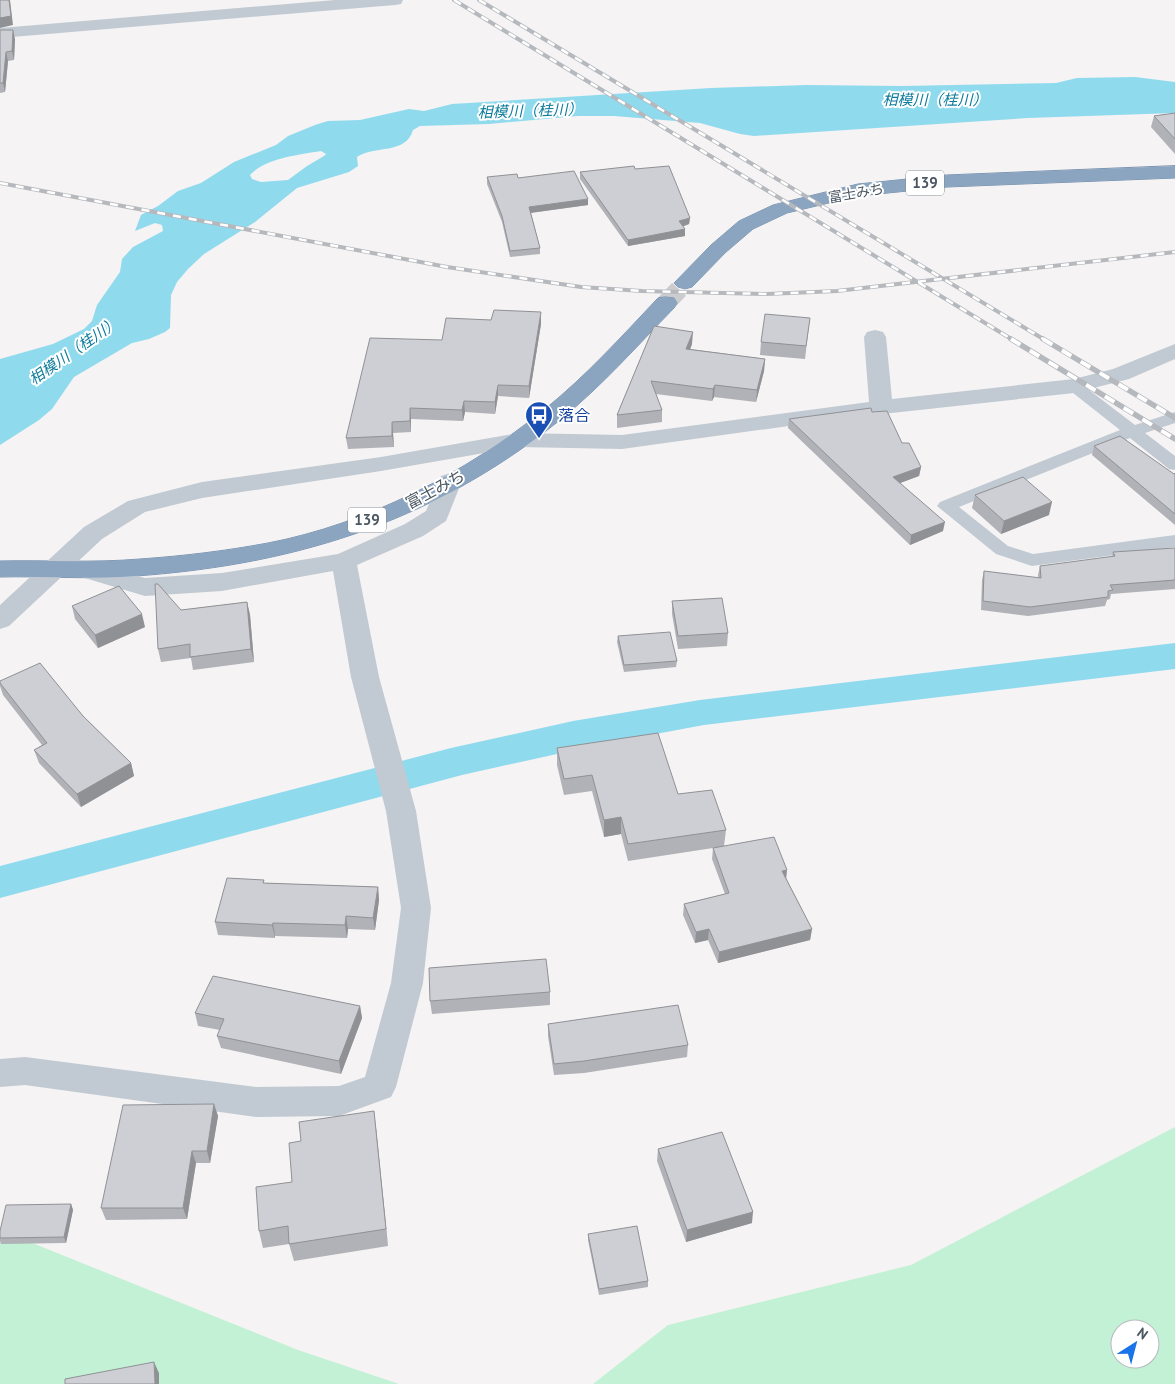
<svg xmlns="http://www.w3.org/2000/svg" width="1175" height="1384" viewBox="0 0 1175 1384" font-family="'PT Sans','Noto Sans JP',sans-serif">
<rect width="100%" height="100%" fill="#f5f3f3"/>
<g fill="#c3f1d5" fill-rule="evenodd">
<path d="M1175,1127V1384H593L668,1325L911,1265ZM1120,1329H1150V1359H1120Z"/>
<path d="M0,1230L298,1350L399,1384H0Z"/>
</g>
<g fill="#90daee" fill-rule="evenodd">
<path d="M1135,77L1175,82V113L1028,118L754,136L740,134L700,123L614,116H578L489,124L420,126L413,130C406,155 374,145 357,157L358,166L349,172L297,188L255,222L204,254L188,269L177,282L171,295L170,328L165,332L149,339L132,343L74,377L52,409L39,420L0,445V359L53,344L84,329L92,321L97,305L120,272L122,259L133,247L163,231L162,225L155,223L135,231L141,215L158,206L178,191L201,183L234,162L276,145L288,136L315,125L328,121L360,120L409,109L424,111L452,104L711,88L806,85L902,86L1056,83L1077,78ZM321,151L326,154L324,156L307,166L288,180L261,182L252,179L250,175C266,158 298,155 321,151Z"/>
<path d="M1175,643V669L704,725L602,744L462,775L0,898V866L451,748L573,721L700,700Z"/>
</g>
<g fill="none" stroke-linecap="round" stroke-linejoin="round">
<path stroke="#caccce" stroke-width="19" stroke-dasharray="19 9" stroke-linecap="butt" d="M666,303L685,283"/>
<g stroke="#7690ad" stroke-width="1">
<g id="highway">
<path d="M1175,166V178L947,187L858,196L787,213L753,229L725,253L692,287L685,289L678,287L674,283L711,245L739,221L773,205L858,184L947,175Z"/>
<path d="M666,297L674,298L677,303L674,308C637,346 602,386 560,420C429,525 288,567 121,577C81,579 41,576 0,577V561C47,560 93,563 140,559C183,556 225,551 268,543C367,524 466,473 545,409C586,376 622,336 658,298Z"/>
</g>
</g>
<path fill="#c1cad2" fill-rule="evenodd" d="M1074,381L1080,383L1135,425L1175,412V423L1145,433L1175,456V470L1169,469L1130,438L959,507L1008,546L1033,554L1175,535V547L1032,566L996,554L937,506L940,502L1120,430L1068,389L1066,386L1068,383Z"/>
<g fill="#c1cad2" fill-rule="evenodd">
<path d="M335,0H403L401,4L395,5L0,38V28Z"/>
<path d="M875,330L883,332L886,337L892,399L1074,379L1113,369L1175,344V359L1129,379L1074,393L846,418L622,449L519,447L381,471L202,498L145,512L102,539L9,626L0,629V605L84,527L128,501L202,482L381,457L519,433L622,435L869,402L864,337L867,332Z"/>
<path d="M450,473L459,476L462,481L446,521L423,536L357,565L379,677L416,811L431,908L423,983L396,1087L391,1097L339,1116L256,1117L25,1085L0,1087V1059L25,1057L256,1087L339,1086L365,1077L391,983L401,908L386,811L351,677L333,571L222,591L145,596L78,576L74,570L78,564L87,562L145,578L222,573L338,554L405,524L426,511L441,476Z"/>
</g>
<use href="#highway" fill="#8ba5c1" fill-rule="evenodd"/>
<g stroke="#b5b8bd" stroke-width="4">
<g id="rail-far1">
<path d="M454,0L1013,340"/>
<path d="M479,0L1045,340"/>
<path d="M0,183L447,267L581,287L642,291L767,294L837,291L1175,252"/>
</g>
</g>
<g stroke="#b5b8bd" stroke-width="5.5">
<g id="rail">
<path d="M1011,339L1175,439"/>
<path d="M1043,339L1175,418"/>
</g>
</g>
<use href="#rail-far1" stroke="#fff" stroke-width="2.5" stroke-dasharray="8" stroke-linecap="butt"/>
<use href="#rail" stroke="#fff" stroke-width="4" stroke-dasharray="11" stroke-linecap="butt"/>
</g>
<g fill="#b0b2b7">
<path d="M0,30L15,39L14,60L8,61L5,92L0,93Z"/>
<path d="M1175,113V154L1151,127L1154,116Z"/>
<path d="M635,169L690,218L689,224L683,226L685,236L628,246L580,179V172Z"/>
<path d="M487,177L518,178L588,205L531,213L540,248V254L510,257L502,222L487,184Z"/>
<path d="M810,318L805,359L760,355L761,342Z"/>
<path d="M541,324L529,398L498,396L495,414L465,412L463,421L411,419V432L393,433L394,447L348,449L346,438Z"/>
<path d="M654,326L692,344L690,349L765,359L764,371L756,402L714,397L712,401L656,394L662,410V422L617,428V415Z"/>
<path d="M872,412L902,443L921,467L919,476L900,483L943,531L910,545L788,428L789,419Z"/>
<path d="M1094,446L1174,474L1175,473V525L1092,455Z"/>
<path d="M975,495L1049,515L1001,534L972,508Z"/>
<path d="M1175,548V589L1111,594L1110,599L1107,600L1105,606L1028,616L981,610L982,580L984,571L1038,578V575L1040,566L1112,557L1113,552Z"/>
<path d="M672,601L728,633L727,646L678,649L672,614Z"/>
<path d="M247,602L250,615L254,662L193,670L191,658L161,662L158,649L181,610Z"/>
<path d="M72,606L145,627L98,648L75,619Z"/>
<path d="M618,636L677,661L676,667L624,672L617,642Z"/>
<path d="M0,681L83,716L131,763L134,776L81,807L39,763L34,750L42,745L3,695L0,686Z"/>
<path d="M557,748L678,794L726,830L724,846L786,878L812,929L810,940L718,963L708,940L695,943L683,915L684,904L725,894L712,859L713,848L628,861L621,834L604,837L592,791L564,795L557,765Z"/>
<path d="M264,883L378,887L379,900L375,930L348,929L347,938L275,936V938L218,935L215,922Z"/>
<path d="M550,992V1005L432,1014L430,1001Z"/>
<path d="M360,1006L362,1018L341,1074L221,1048L217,1036L220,1030L198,1026L195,1013Z"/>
<path d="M548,1024L688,1045L687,1057L584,1073L554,1075L548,1036Z"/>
<path d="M214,1104L218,1116L210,1163H196L187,1219L106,1220L101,1208Z"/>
<path d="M376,1128L388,1246L294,1261L289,1244L263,1248L259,1231L292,1182L301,1141Z"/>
<path d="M658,1149L752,1223L686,1242L657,1161Z"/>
<path d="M71,1204L73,1210L66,1243L1,1244L0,1241V1231Z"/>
<path d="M588,1234L648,1281V1287L599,1295L588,1240Z"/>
</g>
<g fill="#909195">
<path d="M9,0H10L13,25L0,28V18Z"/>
<path d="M13,30L15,39L14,60L12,51Z"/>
<path d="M6,52L8,61L5,92L3,83Z"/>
<path d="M588,199V205L529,213V207Z"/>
<path d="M690,218L689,224L679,228V221Z"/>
<path d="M685,229V236L628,246V240Z"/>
<path d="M541,312V324L529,398V386Z"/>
<path d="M693,332L692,344L686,361V349Z"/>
<path d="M765,359L764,371L756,402L757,390Z"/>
<path d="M498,385V396L495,414V402Z"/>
<path d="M715,385L714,397L712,401L713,389Z"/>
<path d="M464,401L465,412L463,421L462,410Z"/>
<path d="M410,408L411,419V432L410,421Z"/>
<path d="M392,422L393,433L394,447L392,436Z"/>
<path d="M921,467L919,476L892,486L893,477Z"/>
<path d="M1052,502L1049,515L1001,534L1004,521Z"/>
<path d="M945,522L943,531L910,545L911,535Z"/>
<path d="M247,602L250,615L254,662L251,649Z"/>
<path d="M142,614L145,627L98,648L95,635Z"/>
<path d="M131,763L134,776L81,807L77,794Z"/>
<path d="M621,817V834L604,837V820Z"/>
<path d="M787,870L786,881L782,871Z"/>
<path d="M378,887L379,900L375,930L373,918Z"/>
<path d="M346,916L348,929L347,938L345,925Z"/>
<path d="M273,923L275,936V938L272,925Z"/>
<path d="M709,929L708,940L695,943L696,932Z"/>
<path d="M812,929L810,940L718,963L719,952Z"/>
<path d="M360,1006L362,1018L341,1074L339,1061Z"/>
<path d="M214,1104L218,1116L210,1163L207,1151Z"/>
<path d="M374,1111L376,1128L388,1246L386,1229Z"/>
<path d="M192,1151L196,1163L187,1219L183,1208Z"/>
<path d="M71,1204L73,1210L66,1243L64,1237Z"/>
<path d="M753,1212L752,1223L686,1242L687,1230Z"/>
<path d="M154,1362L159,1373V1384H155Z"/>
</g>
<g fill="#cdcfd5" stroke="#909195">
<path d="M0,0H9L11,16L0,18Z"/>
<path d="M0,30H13L12,51L6,52L3,83H0Z"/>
<path d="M1175,113V139L1154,116Z"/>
<path d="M634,166L635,169L669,166L690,218L679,221L685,229L628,240L580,172Z"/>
<path d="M574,171L588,199L529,207L540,248L510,251L502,216L487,177L517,174L518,178Z"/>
<path d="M494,310L541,312L529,386L498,385L495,402L464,401L462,410L410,408V421L392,422V436L346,438L370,338L442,340L446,318L491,320Z"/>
<path d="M765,314L810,318L806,346L761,342Z"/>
<path d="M654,326L693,332L686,349L765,359L757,390L715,385L713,389L651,381L662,410L617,415Z"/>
<path d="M871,408L872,412L887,411L902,443H909L921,467L893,477L945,522L911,535L789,419Z"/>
<path d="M1120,436L1174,474L1175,473V514L1094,446Z"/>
<path d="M1023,477L1052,502L1004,521L975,495Z"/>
<path d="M1175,548V580L1110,585L1113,590L1108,591V597L1030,607L983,601L984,571L1041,578L1040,566L1115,556L1113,552Z"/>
<path d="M155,584H158L181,610L247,602L251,649L190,657V644L158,649Z"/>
<path d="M119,586L142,614L95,635L72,606Z"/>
<path d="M722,598L728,633L678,636L672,601Z"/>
<path d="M670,632L677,661L624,665L618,636Z"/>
<path d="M40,663L83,716L131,763L77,794L34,750L47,743L0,683V681Z"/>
<path d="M658,733L678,794L712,790L726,830L628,844L621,817L604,820L592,775L564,779L557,748Z"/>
<path d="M774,837L787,870L782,871L812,929L719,952L709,929L696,932L684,904L729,893L713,848Z"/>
<path d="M227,878L264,880L263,883L378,887L373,918L346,916L345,925L273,923L272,925L215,922Z"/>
<path d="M546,959L550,992L430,1001L429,968Z"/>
<path d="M213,976L360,1006L339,1061L217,1036L224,1019L195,1013Z"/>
<path d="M678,1005L688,1045L584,1061L554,1064L548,1024Z"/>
<path d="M214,1104L207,1151H192L183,1208H101L123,1105Z"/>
<path d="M374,1111L386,1229L289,1244L288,1226L259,1231L256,1187L292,1182L289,1143L301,1141L299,1122Z"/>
<path d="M722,1132L753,1212L687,1230L658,1149Z"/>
<path d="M71,1204L64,1237L0,1238V1231L6,1205Z"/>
<path d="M637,1226L648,1281L599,1289L588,1234Z"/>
<path d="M154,1362L155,1384H65V1379Z"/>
</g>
<defs>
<g id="bus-pin" transform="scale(1.4375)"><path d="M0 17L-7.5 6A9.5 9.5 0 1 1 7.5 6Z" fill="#1a4fb4" stroke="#fff"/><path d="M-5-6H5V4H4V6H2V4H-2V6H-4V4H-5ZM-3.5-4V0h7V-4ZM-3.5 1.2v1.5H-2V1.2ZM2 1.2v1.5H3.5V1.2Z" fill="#fff"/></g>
</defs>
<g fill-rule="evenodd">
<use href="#bus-pin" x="539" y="415"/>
</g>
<g text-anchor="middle" stroke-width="4" stroke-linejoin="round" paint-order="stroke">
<g font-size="14" fill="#4a5661" stroke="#fff">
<text transform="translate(856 193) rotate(-10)" y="5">富士みち</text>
</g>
<g font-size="15" font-style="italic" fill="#0c7c9b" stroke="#fff">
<text x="935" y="105">相模川（桂川）</text>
<text transform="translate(530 111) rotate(-2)" y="5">相模川（桂川）</text>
<text transform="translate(74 351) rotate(-35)" y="5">相模川（桂川）</text>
</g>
<g fill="#fff" stroke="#808990" stroke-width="1">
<rect x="906" y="170.5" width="38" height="25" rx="4"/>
<rect x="348" y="507.5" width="38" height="25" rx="4"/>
</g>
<g font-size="15" font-weight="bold" fill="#4a5661">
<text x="925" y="188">139</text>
<text x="367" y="525">139</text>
</g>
<g font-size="16" fill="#164399" stroke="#fff" text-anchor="start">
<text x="558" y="421">落合</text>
</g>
<g font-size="16" fill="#4a5661" stroke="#fff">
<text transform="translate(435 489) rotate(-28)" y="6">富士みち</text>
</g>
</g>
<g transform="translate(1135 1344) rotate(36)"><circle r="24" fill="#ffffff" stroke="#b7bbc0"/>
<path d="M0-4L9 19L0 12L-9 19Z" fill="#1a73e8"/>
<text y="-8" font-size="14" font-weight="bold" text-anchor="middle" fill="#4a5661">N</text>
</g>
</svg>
